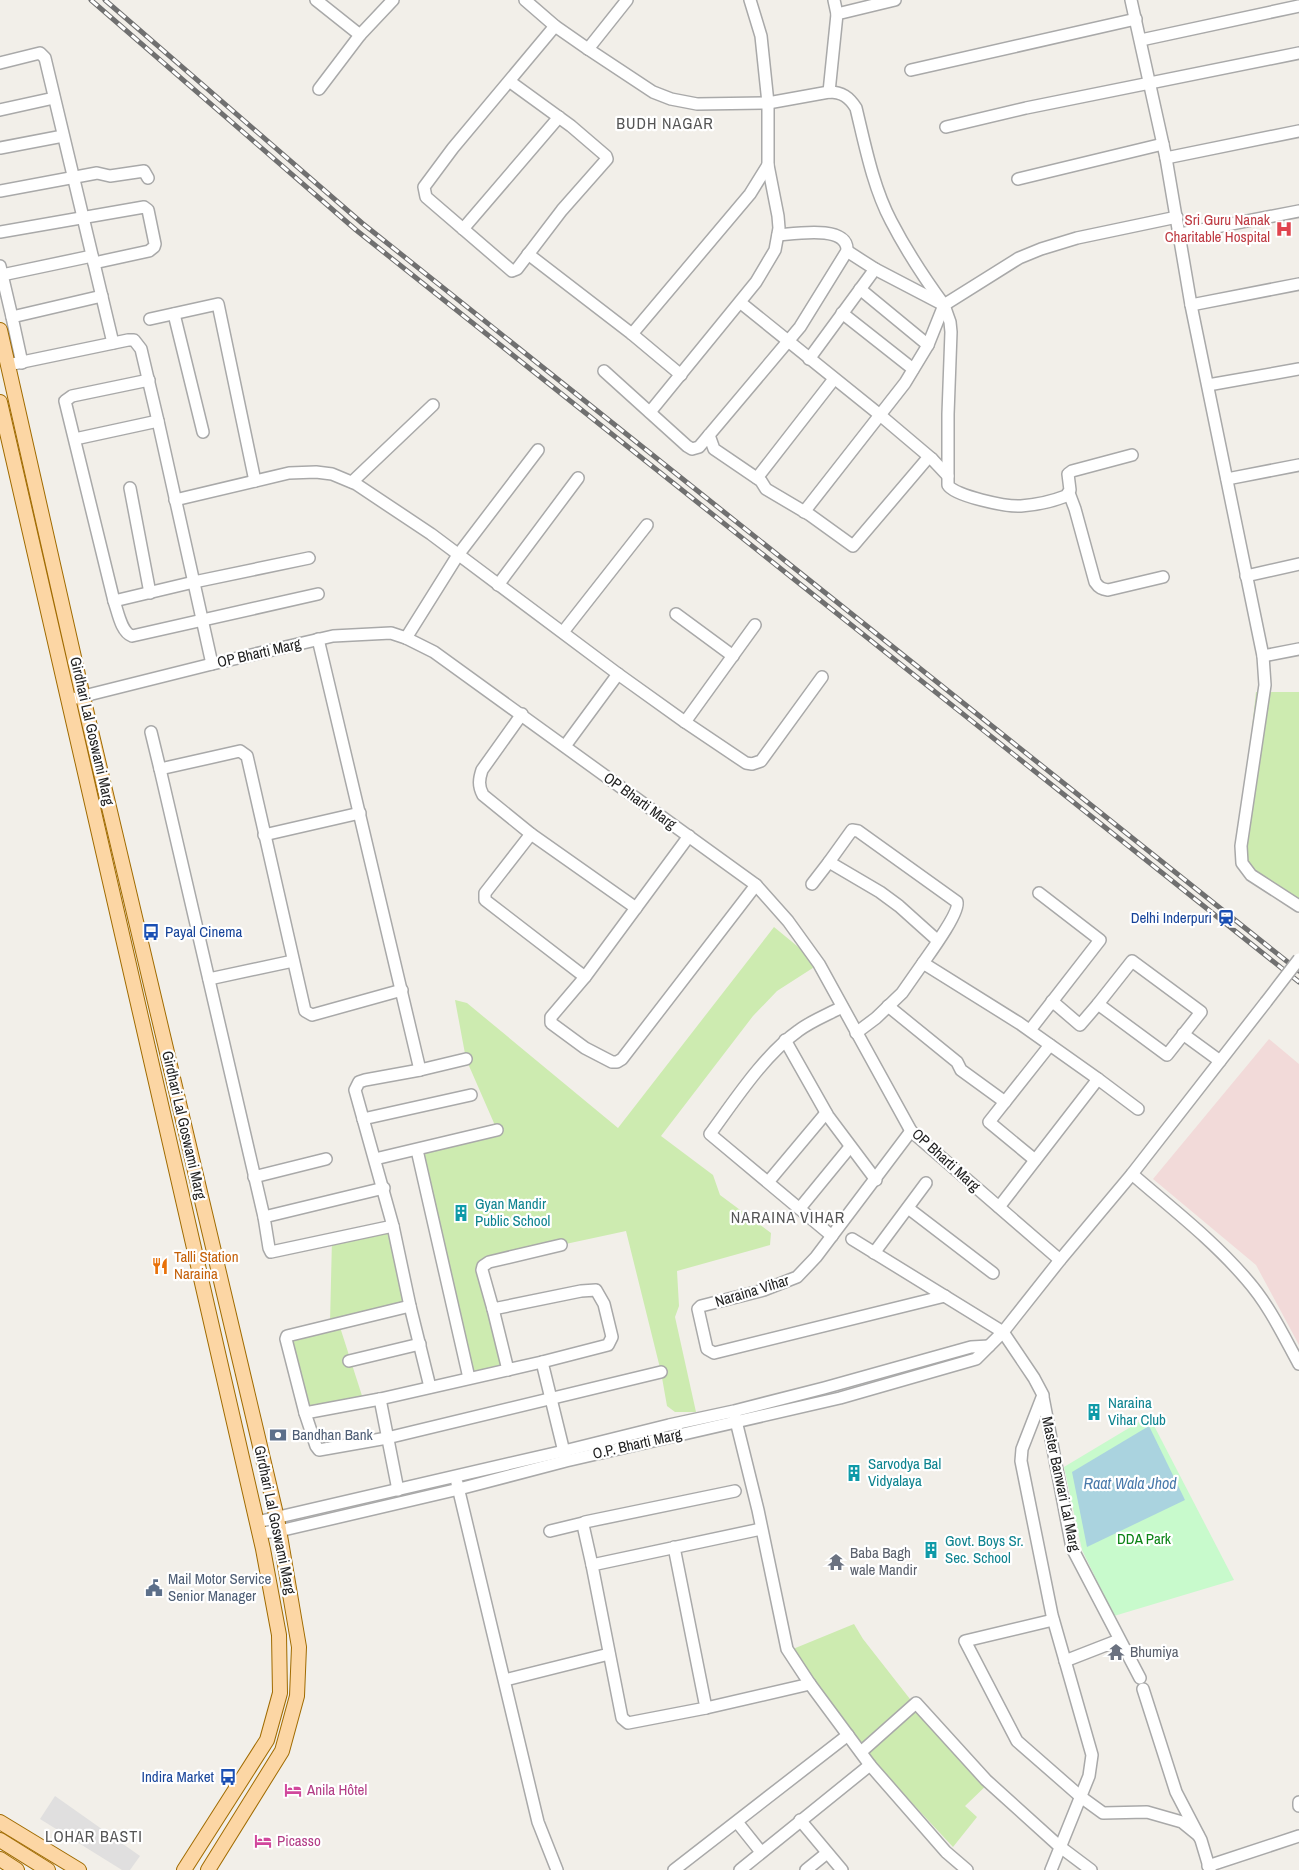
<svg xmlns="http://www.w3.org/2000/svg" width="1299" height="1870" viewBox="0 0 1299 1870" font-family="'Archivo Narrow',sans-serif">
<rect width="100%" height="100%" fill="#f2efe9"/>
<path fill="#e0dfdf" d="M55,1796L140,1856L130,1870H122L40,1819Z"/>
<path fill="#f2dad9" d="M1269,1039L1299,1064V1345L1256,1265L1153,1179Z"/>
<g fill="#cdebb0">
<path d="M1256,692H1299V902L1237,864Z"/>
<path d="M774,927L819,964L777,991L753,1016L661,1136L713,1175L720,1195L771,1233L770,1245L677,1271L679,1306L675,1317L696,1412H675L667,1406L661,1372L626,1231L561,1245L486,1265L508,1370L469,1378L417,1150L497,1130L466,1059L455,1000L467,1003L618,1128Z"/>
<path d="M393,1226L410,1306L339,1324L364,1402L305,1413L286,1337L330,1323L332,1239Z"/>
<path d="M854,1624L863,1639L917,1708L993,1779L965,1806L977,1817L953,1847L873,1761L811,1683L793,1649Z"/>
</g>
<path fill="#c8facc" d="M1149,1416L1234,1580L1114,1616L1082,1550L1064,1467Z"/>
<path fill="#aad3df" d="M1149,1426L1185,1500L1087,1547L1072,1472Z"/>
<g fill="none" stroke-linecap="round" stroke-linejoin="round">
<g stroke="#a9a9a9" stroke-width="14">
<g id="minor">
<path d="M316,0L360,35L393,0"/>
<path d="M525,0L555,26L588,49L653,92L671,99L697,104L768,103L829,92C842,92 849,97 856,108C865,145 873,187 891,221C906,250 925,279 944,305L1019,258L1041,249L1077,238L1177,217"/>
<path d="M834,0L837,14"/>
<path d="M1131,0L1166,158L1191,305L1263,656L1265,685L1241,846L1242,863L1251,875L1299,906"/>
<path d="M1141,40L1299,6"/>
<path d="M588,49L627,0"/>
<path d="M0,63L40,53L45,58L113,343"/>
<path d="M911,70L1136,19"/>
<path d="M509,81L571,126L606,156L607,159L562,210L517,269L512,271L426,197L424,187L453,148L555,26"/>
<path d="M319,89L360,35"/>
<path d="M829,92L837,14L895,0"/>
<path d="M0,110L54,98"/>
<path d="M946,127L1026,108L1299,53"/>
<path d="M0,148L63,136"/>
<path d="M1166,158L1299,131"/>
<path d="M1018,179L1163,144"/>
<path d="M0,191L97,173L110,176L144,171L148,178"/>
<path d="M463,229L559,117"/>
<path d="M0,232L144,207L148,210L155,244L154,247L149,251L94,263"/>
<path d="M1180,234L1299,211"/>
<path d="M847,251L875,269L944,305L950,322L951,332L948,414V485C954,496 1007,507 1021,506C1035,505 1053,501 1066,496L1070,490L1068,474L1072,471L1132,455"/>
<path d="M528,254L632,334L750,194L768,165"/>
<path d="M0,266L12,317"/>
<path d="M2,275L92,256"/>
<path d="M860,289L928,345"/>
<path d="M741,303L880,415L932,459"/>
<path d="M1191,305L1299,284"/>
<path d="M842,313L913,369"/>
<path d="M174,314L203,432"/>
<path d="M150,319L218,304L255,481"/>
<path d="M632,334L681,375"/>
<path d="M809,359L875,269"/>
<path d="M22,363L12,317L102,296"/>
<path d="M8,365L128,340H134L141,349L158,421L212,664"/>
<path d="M604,371L687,446L692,449L699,447L800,327L847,251C849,224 793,234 778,235"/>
<path d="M149,380L72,396L65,401L114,601L194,582L309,558"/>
<path d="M1208,385L1299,369"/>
<path d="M650,412L756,282L775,250L779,228L778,216L768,165V103L761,36L750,0"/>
<path d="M709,435L714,449L761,481L766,489L810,515L853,546L927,459L929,458L932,459L948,476"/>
<path d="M75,439L158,421"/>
<path d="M757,478L834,379"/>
<path d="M1227,479L1299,465"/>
<path d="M352,482L433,405"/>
<path d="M130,488L150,593"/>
<path d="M1069,493L1075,509L1095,582C1099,588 1102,589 1108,590L1163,577"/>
<path d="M175,500L289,473L316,472L332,474L356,484L431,534L618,674L685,722L746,763L752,764L761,761L822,677"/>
<path d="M804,512L905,383L928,345L944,305"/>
<path d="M1246,576L1299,564"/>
<path d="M498,585L578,478"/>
<path d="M114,601C118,612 121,632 132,636L318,594"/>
<path d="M676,614L733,656"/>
<path d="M563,632L647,525"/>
<path d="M406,638L458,555L538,450"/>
<path d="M318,639L420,1070L466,1059"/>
<path d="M1263,656L1299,649"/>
<path d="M68,700L212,664L333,636L391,633L406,638L434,652L756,885L788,921L819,964L911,1131L1060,1260"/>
<path d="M522,714L482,770C479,779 478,786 483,795L531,834L636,908"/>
<path d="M685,722L755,625"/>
<path d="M151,732L160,769L240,751L247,756L305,1011L312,1015L402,990"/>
<path d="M565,746L618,674"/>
<path d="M160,769L264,1217L269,1248L271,1252L393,1226L355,1090L359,1082L365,1080L420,1070"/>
<path d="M531,834L485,893V900L585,977"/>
<path d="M264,835L360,813"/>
<path d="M689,836L585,977L551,1017V1023L585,1048L612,1062H617L622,1059L756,885"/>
<path d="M812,884L829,862"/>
<path d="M1132,961L1201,1012L1167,1055L1098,1004Z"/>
<path d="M923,963C930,953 960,912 957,902L858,831L852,830L829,862L880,892L899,906L938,941"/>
<path d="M209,979L293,961"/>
<path d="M1052,1001L1080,1025L1098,1004"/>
<path d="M888,1006L957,1062L961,1070L1005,1102"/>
<path d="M1030,1030L1100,940L1039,893"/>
<path d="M856,1033L876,1018L902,993L923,963L1019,1023L1098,1079L999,1207"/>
<path d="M1183,1034L1220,1061"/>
<path d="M785,1040L828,1116L876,1180"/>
<path d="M1098,1079L1138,1109"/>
<path d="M363,1119L471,1095"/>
<path d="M911,1131L816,1257L797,1277L764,1290L701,1306L698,1309L707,1349L714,1353L945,1296"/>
<path d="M417,1150L469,1378"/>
<path d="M375,1159L497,1130"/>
<path d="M1035,1160L989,1122L1050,1045"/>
<path d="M1132,1174C1171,1208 1213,1240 1247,1280C1269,1305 1283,1335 1299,1364"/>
<path d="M254,1177L326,1159"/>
<path d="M769,1181L826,1113"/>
<path d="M800,1208L850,1147"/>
<path d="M908,1208L993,1273"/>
<path d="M264,1217L384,1188"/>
<path d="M393,1226L410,1306L430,1387"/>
<path d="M832,1236L710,1134C735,1100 764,1055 798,1031C811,1021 827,1015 842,1007"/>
<path d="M852,1239L1003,1332L1034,1378L1043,1395L1022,1449L1021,1461L1052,1615L1092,1755L1089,1776L1051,1870"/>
<path d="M561,1245L489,1262L483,1266L482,1270L493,1309L581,1291L596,1290L604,1304L612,1337L608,1345L542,1362L565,1456"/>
<path d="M874,1253L926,1183"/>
<path d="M410,1306L287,1336L286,1339L305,1413L316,1446L319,1450L387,1438L661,1372"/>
<path d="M493,1309L508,1370"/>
<path d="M349,1361L420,1344"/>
<path d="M1043,1397L1072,1548L1140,1678"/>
<path d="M380,1399L398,1490"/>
<path d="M305,1413L380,1399L542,1362"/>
<path d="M735,1417L758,1510L787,1649L810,1684L870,1765L946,1852L967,1870"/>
<path d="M457,1483L538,1822L557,1870"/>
<path d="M257,1522L564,1451L669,1425L734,1411L824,1388L971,1347L989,1346"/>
<path d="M550,1531L583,1523"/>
<path d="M260,1533L279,1531L459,1489L566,1461L840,1398L976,1359L1003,1332L1060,1260L1132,1174L1266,1002"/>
<path d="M674,1547L706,1708L628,1723L622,1718L592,1565L761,1529"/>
<path d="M592,1565L583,1525L585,1522L735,1491"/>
<path d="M1053,1620L965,1641L1017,1741L1081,1797L1103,1813L1147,1812L1182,1822L1198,1835"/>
<path d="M1065,1661L1119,1640"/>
<path d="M505,1680L609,1654"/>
<path d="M1143,1689L1176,1792L1201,1840L1210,1870"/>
<path d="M706,1708L810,1684"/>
<path d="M861,1752L916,1703L986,1780L1059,1846L1091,1870"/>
<path d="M1299,1802V1806"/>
<path d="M800,1820L842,1870"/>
<path d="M737,1822L761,1852"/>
<path d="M1208,1866L1299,1836"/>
<path d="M674,1870L848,1735"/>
<path d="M740,1870L870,1765"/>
<path d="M806,1870L827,1853"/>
</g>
</g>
<g stroke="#a06b00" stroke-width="16">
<g id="major">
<path d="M0,330L83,697L277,1518L299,1647L297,1696L282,1751L208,1870"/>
<path d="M0,402L263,1549L279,1635L280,1693L267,1740L184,1870"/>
<path d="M0,1822L79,1870"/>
<path d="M0,1840L48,1870"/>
<path d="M0,1859L17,1870"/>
</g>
</g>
<use href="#minor" stroke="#fff" stroke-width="11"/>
<use href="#major" stroke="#fcd6a4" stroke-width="14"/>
<g stroke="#707070" stroke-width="5">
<g id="rail">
<path d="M91,0L356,230L1299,982"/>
<path d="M105,0L362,223L1299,971"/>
</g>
</g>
<use href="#rail" stroke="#fff" stroke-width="3" stroke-dasharray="9" stroke-linecap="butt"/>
<g stroke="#a9a9a9" stroke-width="14" stroke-linecap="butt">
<path id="minor-bridge" d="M1266,1002L1299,959"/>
</g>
<use href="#minor-bridge" stroke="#fff" stroke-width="11"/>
</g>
<defs>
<g id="hospital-bare" transform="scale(1.35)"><path d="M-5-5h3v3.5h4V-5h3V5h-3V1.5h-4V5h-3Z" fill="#e0444e" stroke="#fff" stroke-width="2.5" paint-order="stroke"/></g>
<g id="station-bare" transform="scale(1.35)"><path d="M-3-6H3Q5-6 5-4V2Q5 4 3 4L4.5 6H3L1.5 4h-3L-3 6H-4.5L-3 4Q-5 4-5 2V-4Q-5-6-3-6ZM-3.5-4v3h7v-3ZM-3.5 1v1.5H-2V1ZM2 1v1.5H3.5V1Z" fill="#1a4fb4" stroke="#fff" stroke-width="2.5" paint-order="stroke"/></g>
<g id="bus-bare" transform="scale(1.35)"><path d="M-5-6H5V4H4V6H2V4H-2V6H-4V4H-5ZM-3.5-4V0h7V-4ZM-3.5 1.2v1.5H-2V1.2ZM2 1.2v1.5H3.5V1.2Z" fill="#1a4fb4" stroke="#fff" stroke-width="2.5" paint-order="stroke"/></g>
<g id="building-bare" transform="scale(1.35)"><path d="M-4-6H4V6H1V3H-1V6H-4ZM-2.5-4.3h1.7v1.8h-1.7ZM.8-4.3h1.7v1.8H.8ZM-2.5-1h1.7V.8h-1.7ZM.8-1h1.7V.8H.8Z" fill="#0f9aa8" stroke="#fff" stroke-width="2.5" paint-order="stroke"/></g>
<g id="restaurant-bare" transform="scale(1.35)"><path d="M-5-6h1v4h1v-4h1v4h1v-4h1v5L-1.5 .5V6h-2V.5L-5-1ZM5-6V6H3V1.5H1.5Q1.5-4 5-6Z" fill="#e8710a" stroke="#fff" stroke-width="2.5" paint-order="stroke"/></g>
<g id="bank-bare" transform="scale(1.35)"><path d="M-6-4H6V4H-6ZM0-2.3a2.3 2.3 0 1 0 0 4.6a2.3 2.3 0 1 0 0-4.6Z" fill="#5c6f8a" stroke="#fff" stroke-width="2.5" paint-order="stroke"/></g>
<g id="temple-bare" transform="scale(1.35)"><path d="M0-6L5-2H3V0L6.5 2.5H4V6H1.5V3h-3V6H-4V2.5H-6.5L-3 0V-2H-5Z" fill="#6b7280" stroke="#fff" stroke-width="2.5" paint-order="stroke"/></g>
<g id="civic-bare" transform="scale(1.35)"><path d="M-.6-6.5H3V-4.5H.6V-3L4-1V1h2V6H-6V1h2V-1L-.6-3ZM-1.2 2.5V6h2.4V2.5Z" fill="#5c6f8a" stroke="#fff" stroke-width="2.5" paint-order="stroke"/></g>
<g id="hotel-bare" transform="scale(1.35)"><path d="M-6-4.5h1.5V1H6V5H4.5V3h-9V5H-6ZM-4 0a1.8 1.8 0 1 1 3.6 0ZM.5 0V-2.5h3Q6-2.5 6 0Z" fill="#d1479c" stroke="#fff" stroke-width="2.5" paint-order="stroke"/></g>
</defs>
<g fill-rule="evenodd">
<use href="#hospital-bare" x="1284" y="229"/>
<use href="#station-bare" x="1226" y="918"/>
<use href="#bus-bare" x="151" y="932"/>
<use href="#building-bare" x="461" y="1213"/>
<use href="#restaurant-bare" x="160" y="1266"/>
<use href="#building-bare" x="1094" y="1412"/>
<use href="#bank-bare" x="278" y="1435"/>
<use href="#building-bare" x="854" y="1473"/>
<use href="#building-bare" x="931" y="1550"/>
<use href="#temple-bare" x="836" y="1562"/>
<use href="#civic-bare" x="154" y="1588"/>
<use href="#temple-bare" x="1116" y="1652"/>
<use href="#bus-bare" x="228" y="1777"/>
<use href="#hotel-bare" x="293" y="1790"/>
<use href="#hotel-bare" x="263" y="1841"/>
</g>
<g text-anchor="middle" stroke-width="4.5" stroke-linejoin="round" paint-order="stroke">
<g font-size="15" fill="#be3a42" stroke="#fff" text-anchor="end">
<text x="1270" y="225">Sri Guru Nanak<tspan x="1270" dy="17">Charitable Hospital</tspan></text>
</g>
<g font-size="15" fill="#222" stroke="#fff">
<text transform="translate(259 653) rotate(-13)" y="5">OP Bharti Marg</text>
<text transform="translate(92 731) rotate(77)" y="5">Girdhari Lal Goswami Marg</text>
<text transform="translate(640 801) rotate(36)" y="5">OP Bharti Marg</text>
<text transform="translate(184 1125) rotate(77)" y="5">Girdhari Lal Goswami Marg</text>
<text transform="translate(946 1160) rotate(42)" y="5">OP Bharti Marg</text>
<text transform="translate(752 1291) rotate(-17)" y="5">Naraina Vihar</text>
<text transform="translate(637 1444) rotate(-13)" y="5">O.P. Bharti Marg</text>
<text transform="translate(1061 1484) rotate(78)" y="5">Master Banwari Lal Marg</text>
<text transform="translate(275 1520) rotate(78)" y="5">Girdhari Lal Goswami Marg</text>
</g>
<g font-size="15" fill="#164399" stroke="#fff" text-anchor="end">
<text x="1212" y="923">Delhi Inderpuri</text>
<text x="165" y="937" text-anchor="start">Payal Cinema</text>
<text x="214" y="1782">Indira Market</text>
</g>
<g font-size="15" fill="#0d838f" stroke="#fff" text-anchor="start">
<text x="475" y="1209">Gyan Mandir<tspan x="475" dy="17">Public School</tspan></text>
<text x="1108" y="1408">Naraina<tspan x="1108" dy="17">Vihar Club</tspan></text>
<text x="868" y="1469">Sarvodya Bal<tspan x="868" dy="17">Vidyalaya</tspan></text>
<text x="945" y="1546">Govt. Boys Sr.<tspan x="945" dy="17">Sec. School</tspan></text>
</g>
<g font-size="15" fill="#c56008" stroke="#fff" text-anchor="start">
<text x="174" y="1262">Talli Station<tspan x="174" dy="17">Naraina</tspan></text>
</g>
<g font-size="15" fill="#4e5e75" stroke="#fff" text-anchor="start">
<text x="292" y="1440">Bandhan Bank</text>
<text x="168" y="1584">Mail Motor Service<tspan x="168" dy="17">Senior Manager</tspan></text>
</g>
<g font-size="15" fill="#0c8416" stroke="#fff">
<text x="1144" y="1544">DDA Park</text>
</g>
<g font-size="15" fill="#5b616d" stroke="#fff" text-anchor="start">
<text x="850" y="1558">Baba Bagh<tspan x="850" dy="17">wale Mandir</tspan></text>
<text x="1130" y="1657">Bhumiya</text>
</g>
<g font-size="15" fill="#b23c85" stroke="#fff" text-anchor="start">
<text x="307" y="1795">Anila Hôtel</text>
<text x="277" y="1846">Picasso</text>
</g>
<g font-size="16" letter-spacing="1" fill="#555" stroke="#fff">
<text x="665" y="129">BUDH NAGAR</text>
<text x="788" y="1223">NARAINA VIHAR</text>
<text x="94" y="1842">LOHAR BASTI</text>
</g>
<g font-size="16" font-style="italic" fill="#4a7aab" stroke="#fff">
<text x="1130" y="1489">Raat Wala Jhod</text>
</g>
</g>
</svg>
